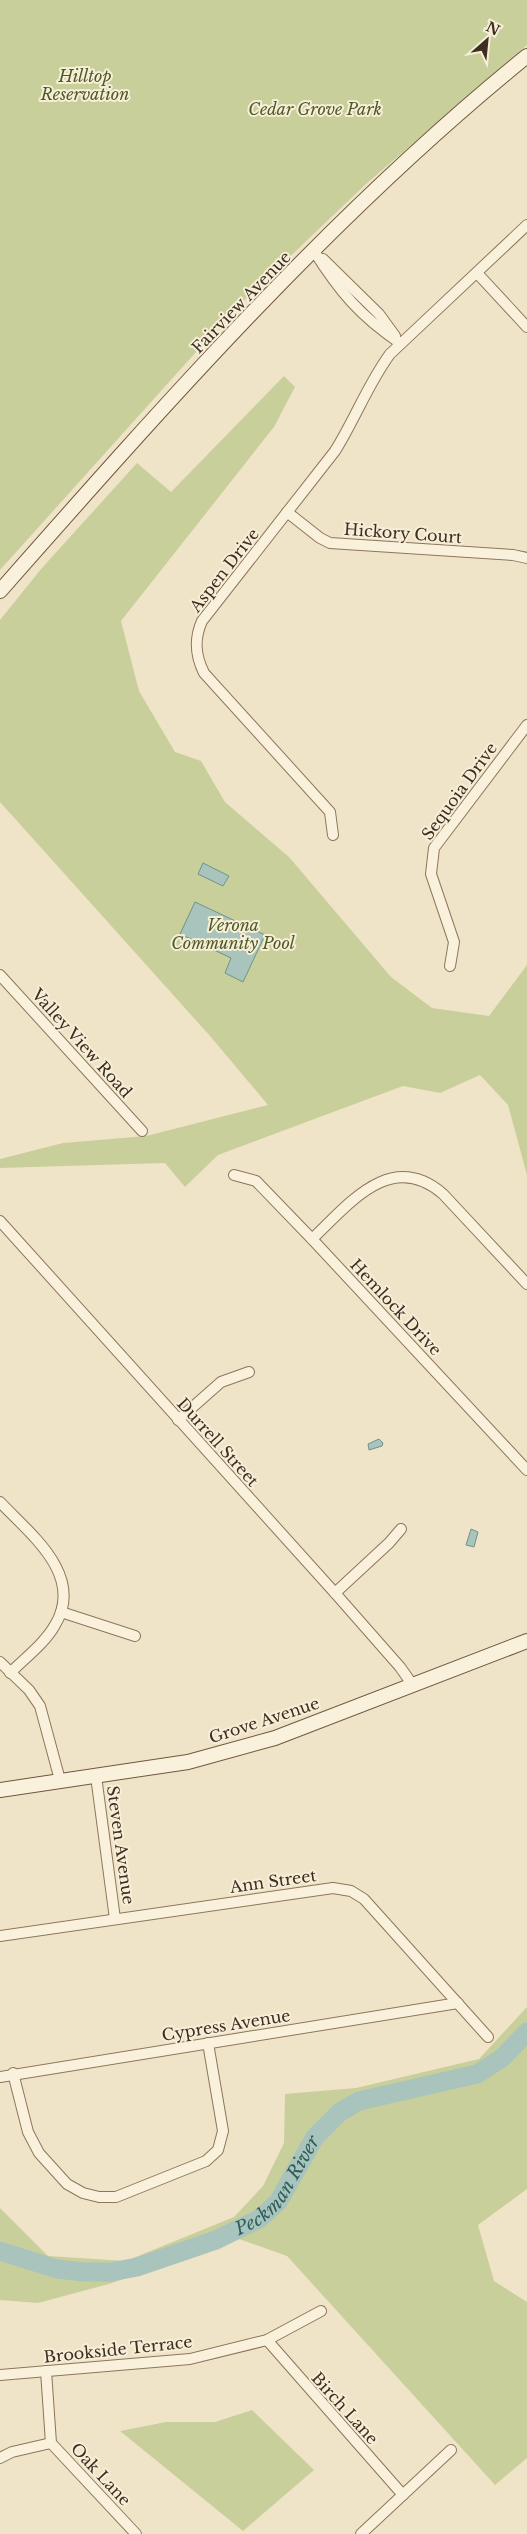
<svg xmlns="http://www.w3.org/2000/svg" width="527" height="2534" viewBox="0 0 527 2534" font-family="'Libre Baskerville',serif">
<rect width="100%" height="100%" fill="#f0e4c8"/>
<g fill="#c9cf9b">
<path d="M0,0H527V45L366,184L232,312L0,570Z"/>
<path d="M284,376L295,387L274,427L121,621L139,691L175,752L201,761L225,802L289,857L391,977L432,1008L489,1016L527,965V1175L508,1105L480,1075L440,1093L403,1086L218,1155L185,1187L165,1163L0,1168V1159L63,1143L146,1136L268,1105L210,1036L0,802V620L41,569L137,463L171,492Z"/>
<path d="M527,2007V2189L478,2225L494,2281L527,2302V2458L495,2485L287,2256L239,2239L109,2284L38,2303L0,2300V2208L48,2256L126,2261L234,2217L263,2186L284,2143L285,2094L356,2088L479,2059Z"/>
<path d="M252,2410L314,2470L243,2531L120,2431L166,2422H215Z"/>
</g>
<g fill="#a9c4bc" stroke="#6f938a">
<path d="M203,863L229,876L223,886L198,874Z"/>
<path d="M195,902L265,935L243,982L225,973L231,958L180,934Z"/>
<path d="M379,1439L383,1443L382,1446L369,1450L368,1444Z"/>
<path d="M471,1529L478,1532L474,1547L466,1545Z"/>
</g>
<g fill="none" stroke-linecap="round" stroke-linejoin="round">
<path stroke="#a9c4bc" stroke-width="19" id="s1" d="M0,2251L57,2269L84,2272H111L137,2267L216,2240L259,2219L278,2202L315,2137L340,2112L359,2101L477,2074L502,2058L527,2032"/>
<g stroke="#8d765c" stroke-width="12">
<g id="street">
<path d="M314,251C340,292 360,316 400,343"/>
<path d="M323,259L379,314L395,336"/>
<path d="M477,273L527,327"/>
<path d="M287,512L320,538L330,543L513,555L527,558"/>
<path d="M333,835L330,812L204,673C195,655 194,639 202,621L335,451C355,419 368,384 390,354L527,225"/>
<path d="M450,966L454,942L431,874L434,848L527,725"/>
<path d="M0,975L142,1131"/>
<path d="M234,1175L256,1181L312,1239L527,1470"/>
<path d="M0,1221L335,1593L400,1667L412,1684"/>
<path d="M312,1239C349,1204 391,1149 443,1194L527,1284"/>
<path d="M178,1420L221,1382L249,1372"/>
<path d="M0,1502C30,1534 85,1575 55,1625C45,1643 25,1658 10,1673"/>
<path d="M335,1593L389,1543L401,1529"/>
<path d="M61,1612L135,1636"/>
<path d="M0,1662L29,1690L40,1706L60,1780"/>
<path d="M96,1776L115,1919"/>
<path d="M0,1936L333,1888L351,1891L364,1899L488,2037"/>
<path d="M13,2073L28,2132L39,2153L67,2184L83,2193L99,2197H116L206,2161L218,2150L223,2131L208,2043"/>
<path d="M0,2077L458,2003"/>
<path d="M267,2340L403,2495"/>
<path d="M46,2371L51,2443L136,2534"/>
<path d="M0,2375L190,2359L267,2340L321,2311"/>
<path d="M0,2458L12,2452L51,2443"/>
<path d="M361,2534L451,2450"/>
</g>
</g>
<g stroke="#6f573f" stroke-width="16">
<g id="secondary">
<path d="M0,591C165,404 333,213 527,56"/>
<path d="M0,1790L188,1762L275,1738L527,1641"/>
</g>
</g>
<use href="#street" stroke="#faf1dc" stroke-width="10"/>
<use href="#secondary" stroke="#faf1dc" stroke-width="14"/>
</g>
<g text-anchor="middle" stroke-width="4" stroke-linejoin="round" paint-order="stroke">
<g font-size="16" font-style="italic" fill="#4d5a26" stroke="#f7eed8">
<text x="85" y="82">Hilltop<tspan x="85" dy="18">Reservation</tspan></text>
<text x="315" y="115">Cedar Grove Park</text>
<text x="233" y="931">Verona<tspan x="233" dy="18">Community Pool</tspan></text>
</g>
<g font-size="16" fill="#3d2e20" stroke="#f7eed8">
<text transform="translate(241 302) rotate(-46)" y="6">Fairview Avenue</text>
<text transform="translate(403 533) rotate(4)" y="6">Hickory Court</text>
<text transform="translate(224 570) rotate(-52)" y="6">Aspen Drive</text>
<text transform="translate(459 791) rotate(-54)" y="6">Sequoia Drive</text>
<text transform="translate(82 1043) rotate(48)" y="6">Valley View Road</text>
<text transform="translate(396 1307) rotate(47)" y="6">Hemlock Drive</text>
<text transform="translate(218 1442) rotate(48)" y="6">Durrell Street</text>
<text transform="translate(264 1720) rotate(-18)" y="6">Grove Avenue</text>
<text transform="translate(121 1845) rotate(82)" y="6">Steven Avenue</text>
<text transform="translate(273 1881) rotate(-8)" y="6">Ann Street</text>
<text transform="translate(226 2025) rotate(-9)" y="6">Cypress Avenue</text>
<text transform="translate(118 2349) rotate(-6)" y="6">Brookside Terrace</text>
<text transform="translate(345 2408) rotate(48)" y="6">Birch Lane</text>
<text transform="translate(101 2474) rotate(47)" y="6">Oak Lane</text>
</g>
<g font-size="18" font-style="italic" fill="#2f5d5a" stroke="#f7eed8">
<text dy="6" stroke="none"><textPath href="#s1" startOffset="309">Peckman River</textPath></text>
</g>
</g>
<g transform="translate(487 40) rotate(27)" stroke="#f7eed8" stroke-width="4" paint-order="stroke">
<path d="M0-4L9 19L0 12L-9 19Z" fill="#3d2e20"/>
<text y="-8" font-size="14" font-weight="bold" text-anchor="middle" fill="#3d2e20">N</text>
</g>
</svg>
